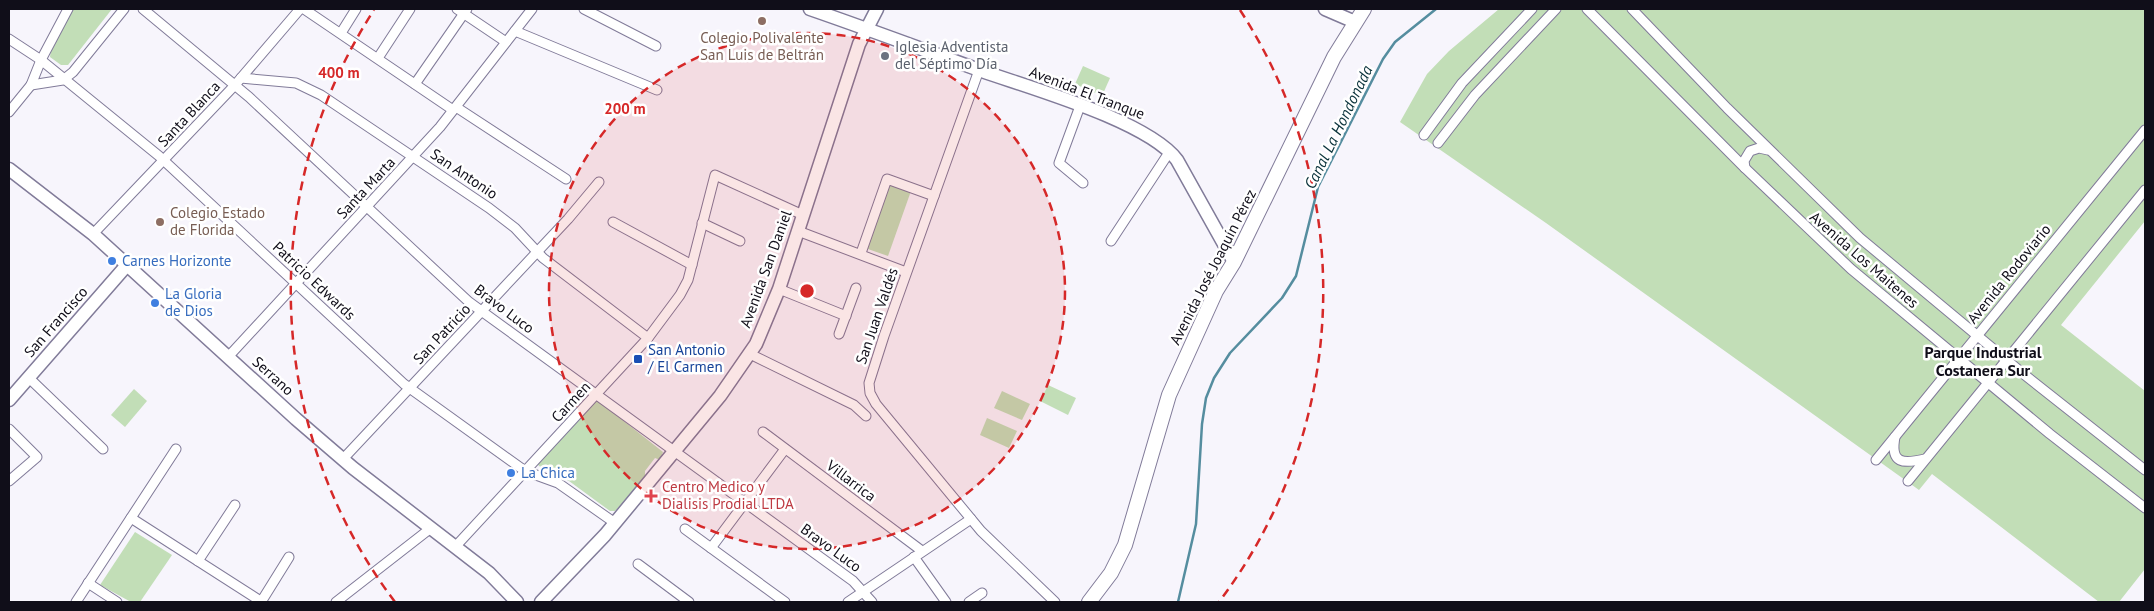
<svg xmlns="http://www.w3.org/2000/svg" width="2154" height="611" viewBox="0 0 2154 611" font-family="'PT Sans',sans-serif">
<rect width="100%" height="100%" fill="#f7f5fc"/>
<g fill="#c2deb7">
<path d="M72,9H112L68,65H61L50,57L51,49Z"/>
<path d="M1499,9H2145V221L2061,325L2145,391V569L2119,602H2099L1932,474L1919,490L1546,223L1400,122L1427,74L1449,51Z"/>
<path d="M1083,66L1110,78L1102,96L1075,84Z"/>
<path d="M889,183L911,191L888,256L865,248Z"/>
<path d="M1048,385L1076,398L1068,415L1040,401Z"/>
<path d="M134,389L147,401L125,427L111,415Z"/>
<path d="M1002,391L1030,404L1022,420L994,408Z"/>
<path d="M596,399L663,452L660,460L655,458L645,471V478L615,511H610L569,481L539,466L537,463Z"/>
<path d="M987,418L1017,431L1009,448L980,435Z"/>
<path d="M135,532L172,555L140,602H131L100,585Z"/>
</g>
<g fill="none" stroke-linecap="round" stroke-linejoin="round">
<path stroke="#558d9f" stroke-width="2.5" d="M1178,602L1196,524L1202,424L1206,398L1214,378L1230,353L1282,298L1296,276L1318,187L1383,59L1395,42L1436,9"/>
<g stroke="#817b99" stroke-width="11">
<g id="street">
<path d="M143,9L249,97L469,302L853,581L872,602"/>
<path d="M304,9L453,110"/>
<path d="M457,9L506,42"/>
<path d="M584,9L656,46"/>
<path d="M1587,9L1745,168L1851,269L2050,434L2145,508"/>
<path d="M1632,9L1727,108L1860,238L2021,372L2145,470"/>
<path d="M515,31L657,90"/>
<path d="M341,33L356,9"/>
<path d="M9,39L41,60L159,156L404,384L525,471L558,483L615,523"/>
<path d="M378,58L410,9"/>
<path d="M979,70L884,336L869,383L870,393L876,404L981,531L1055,602"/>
<path d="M241,78L296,83L321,95L489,208L515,228L543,258L648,338"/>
<path d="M415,84L467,9"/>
<path d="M31,85L63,80L73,72L124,9"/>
<path d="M1080,106L1059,163L1083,183"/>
<path d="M456,107L566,179"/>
<path d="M9,112L31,85L41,60L68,9"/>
<path d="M1424,135L1462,83L1532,9"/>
<path d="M1438,143L1475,95L1556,9"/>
<path d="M1745,168L1744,161L1750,151L1759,148L1768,150"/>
<path d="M613,222L692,265"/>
<path d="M702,223L740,241"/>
<path d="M798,231L906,272"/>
<path d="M93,234L235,85L300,9"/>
<path d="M1111,241L1170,151"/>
<path d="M861,253L887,179L934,196"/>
<path d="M779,289L846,316"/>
<path d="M839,334L856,288"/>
<path d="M750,354L854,405L866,416"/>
<path d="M228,357L440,127L532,9"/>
<path d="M29,378L103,449"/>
<path d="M9,429L37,457L9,481"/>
<path d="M763,432L922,551"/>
<path d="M1895,437C1890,464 1903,464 1925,459"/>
<path d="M343,459L568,219L599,182"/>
<path d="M1876,460L2145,130"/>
<path d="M1908,481L2145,190"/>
<path d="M131,518L262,602"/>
<path d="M685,529L785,602"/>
<path d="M455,547L648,338L680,295L688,280L715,175L803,215"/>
<path d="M711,548L785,449"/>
<path d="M914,557L946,602"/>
<path d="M198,561L235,505"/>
<path d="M638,564L689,602"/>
<path d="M88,583L117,602"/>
<path d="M76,602L176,449"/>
<path d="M261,602L289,557"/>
<path d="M336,602L431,528"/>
<path d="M848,602L971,519"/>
<path d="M969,602L982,593"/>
</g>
</g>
<g stroke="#817b99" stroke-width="15">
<g id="secondary">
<path d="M810,9C868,29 924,50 982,71C1030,88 1148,121 1177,160L1234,262"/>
<path d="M1325,9L1355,22"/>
<path d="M9,169L93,234L296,419L353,468L489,573L517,602"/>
<path d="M9,400L127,265"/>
<path d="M541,602L605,535L720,396L756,344L779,289L859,44L877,9"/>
</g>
</g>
<g stroke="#817b99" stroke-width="16">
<path id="primary" d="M1089,602L1111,573L1125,545L1169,395L1216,291L1234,262L1334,57L1364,9"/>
</g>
<use href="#street" stroke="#fff" stroke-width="9"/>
<use href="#secondary" stroke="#fff" stroke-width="12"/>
<use href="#primary" stroke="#fff" stroke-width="14"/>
</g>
<circle cx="807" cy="291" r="258" fill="#d62828" fill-opacity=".12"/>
<g fill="none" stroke="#d62828" stroke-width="2.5" stroke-dasharray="9 6">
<circle cx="807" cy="291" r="258"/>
<path d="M395 602A516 516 0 0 1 374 10M1240 10A516 516 0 0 1 1219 602"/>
</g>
<g fill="#8d6e63" stroke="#fff" stroke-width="2">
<circle cx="762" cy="21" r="5"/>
<circle cx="160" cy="222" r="5"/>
</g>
<circle fill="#6b7280" stroke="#fff" stroke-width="2" cx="885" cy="56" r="5"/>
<g fill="#3f7fe0" stroke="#fff" stroke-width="2">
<circle cx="112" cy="261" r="5"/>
<circle cx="155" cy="303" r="5"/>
<circle cx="511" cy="473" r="5"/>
</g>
<rect fill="#1a4fb4" stroke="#fff" stroke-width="2" x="633" y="354" width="10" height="10" rx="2.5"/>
<path fill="#e0444e" stroke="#fff" stroke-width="2" d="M648.5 488.5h5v5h5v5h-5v5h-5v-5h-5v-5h5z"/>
<g text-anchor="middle" stroke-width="5" stroke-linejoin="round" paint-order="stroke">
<g font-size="15" fill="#785e54" stroke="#fff">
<text x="762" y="43">Colegio Polivalente<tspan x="762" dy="17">San Luis de Beltrán</tspan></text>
<text x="170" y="218" text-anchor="start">Colegio Estado<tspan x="170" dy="17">de Florida</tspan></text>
</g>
<g font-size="15" fill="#5b616d" stroke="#fff" text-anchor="start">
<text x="895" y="52">Iglesia Adventista<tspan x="895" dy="17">del Séptimo Día</tspan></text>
</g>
<g font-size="15" fill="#100e19" stroke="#fff">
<text transform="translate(1087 93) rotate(21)" y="5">Avenida El Tranque</text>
<text transform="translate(189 114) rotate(-47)" y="5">Santa Blanca</text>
<text transform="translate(464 174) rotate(34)" y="5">San Antonio</text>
<text transform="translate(366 188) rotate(-47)" y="5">Santa Marta</text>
<text transform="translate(1864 260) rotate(41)" y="5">Avenida Los Maitenes</text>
<text transform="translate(1213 267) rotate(-63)" y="5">Avenida José Joaquín Pérez</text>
<text transform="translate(766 269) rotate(-70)" y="5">Avenida San Daniel</text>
<text transform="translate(2009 274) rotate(-51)" y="5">Avenida Rodoviario</text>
<text transform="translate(314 281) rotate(43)" y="5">Patricio Edwards</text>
<text transform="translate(504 309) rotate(37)" y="5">Bravo Luco</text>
<text transform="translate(877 316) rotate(-71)" y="5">San Juan Valdés</text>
<text transform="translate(56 322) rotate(-49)" y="5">San Francisco</text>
<text transform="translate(442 334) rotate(-47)" y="5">San Patricio</text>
<text transform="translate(273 376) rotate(42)" y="5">Serrano</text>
<text transform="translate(571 402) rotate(-47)" y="5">Carmen</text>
<text transform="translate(851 481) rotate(37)" y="5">Villarrica</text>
<text transform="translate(831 548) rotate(36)" y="5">Bravo Luco</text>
</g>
<g font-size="15" fill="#366cbe" stroke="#fff" text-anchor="start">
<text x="122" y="266">Carnes Horizonte</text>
<text x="165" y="299">La Gloria<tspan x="165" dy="17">de Dios</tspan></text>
<text x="521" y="478">La Chica</text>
</g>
<g font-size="15" fill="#164399" stroke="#fff" text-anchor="start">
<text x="648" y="355">San Antonio<tspan x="648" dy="17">/ El Carmen</tspan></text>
</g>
<g font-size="15" fill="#be3a42" stroke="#fff" text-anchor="start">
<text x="662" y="492">Centro Medico y<tspan x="662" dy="17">Dialisis Prodial LTDA</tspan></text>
</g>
<g font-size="16" font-style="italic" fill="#09323a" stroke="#fff">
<text transform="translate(1338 127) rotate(-64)" y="6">Canal La Hondonada</text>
</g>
<g font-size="16" font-weight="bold" fill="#100e19" stroke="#fff">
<text x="1983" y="358">Parque Industrial<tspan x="1983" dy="18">Costanera Sur</tspan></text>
</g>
</g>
<circle cx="807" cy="291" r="8" fill="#d62828" stroke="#fff" stroke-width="2.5"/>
<g font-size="15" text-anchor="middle" font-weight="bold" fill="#d62828" stroke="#fff" stroke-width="5" stroke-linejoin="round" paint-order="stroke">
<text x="339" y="78">400 m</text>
<text x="625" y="114">200 m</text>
</g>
<rect width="2154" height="611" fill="none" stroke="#100e19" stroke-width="20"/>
</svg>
